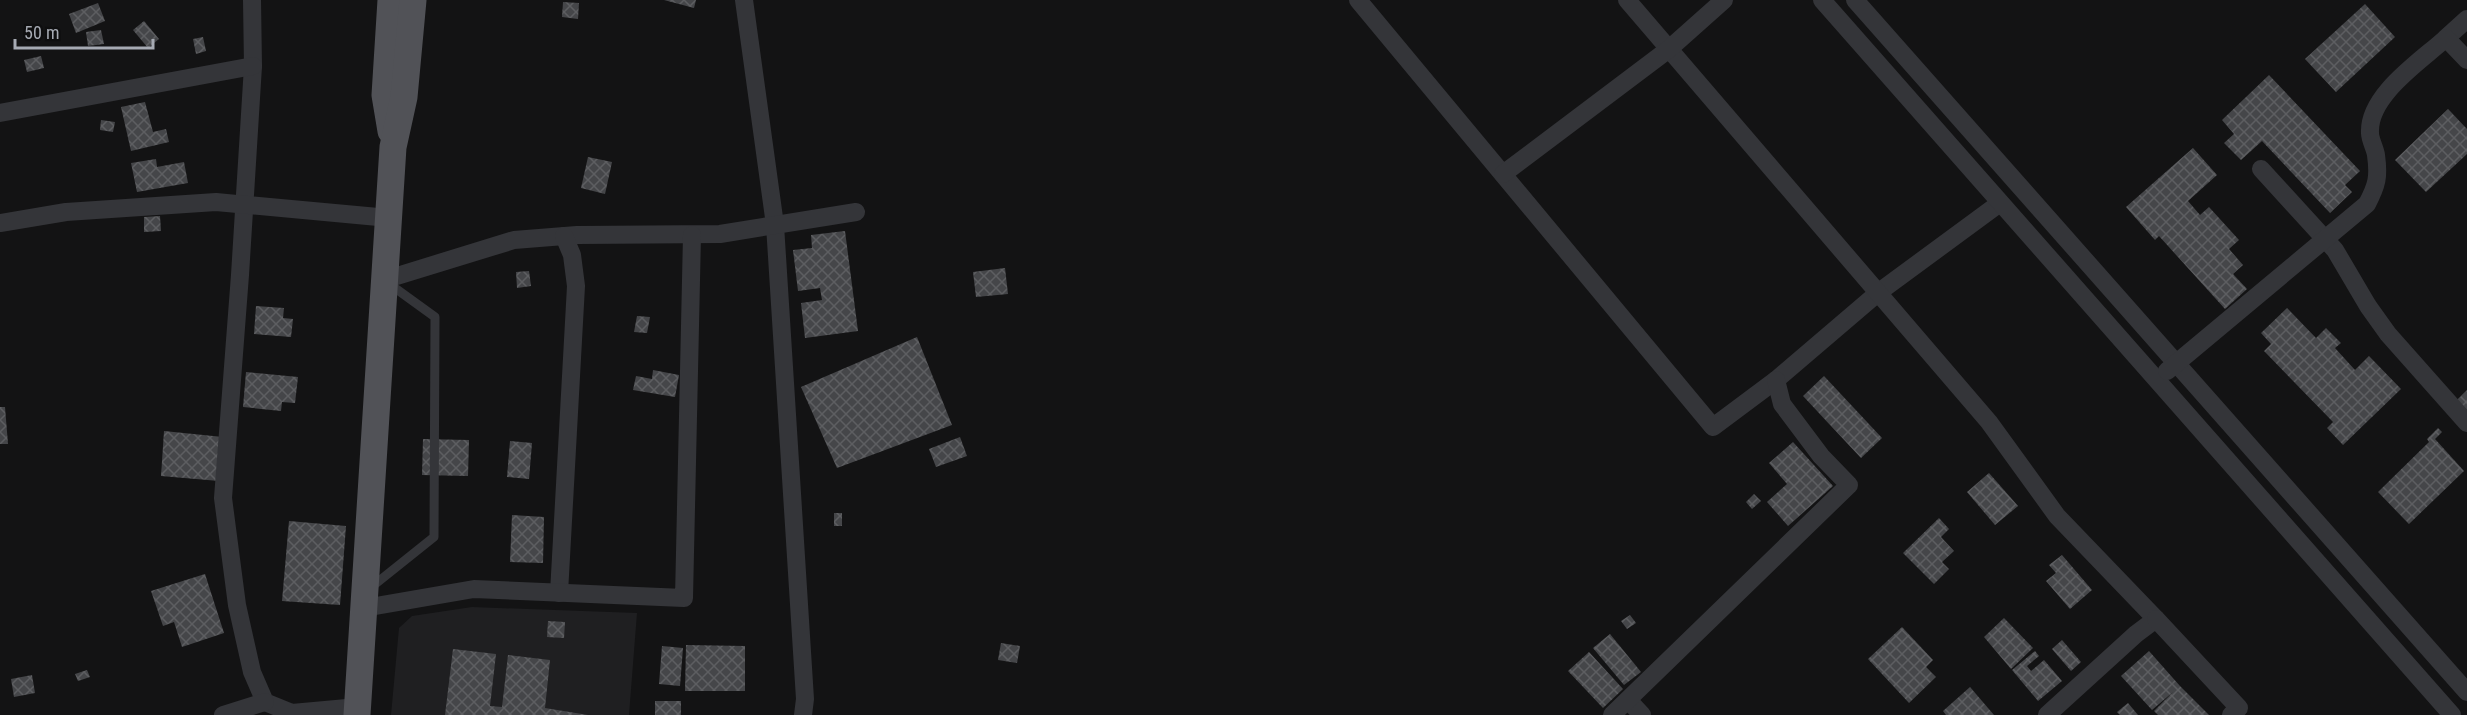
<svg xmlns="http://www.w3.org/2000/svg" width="2467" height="715" viewBox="0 0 2467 715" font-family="'Roboto Condensed',sans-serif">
<defs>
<pattern id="building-cross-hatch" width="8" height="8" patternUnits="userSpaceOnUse" patternTransform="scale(1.5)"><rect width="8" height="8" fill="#454649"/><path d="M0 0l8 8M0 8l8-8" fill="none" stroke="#5d5e61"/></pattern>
</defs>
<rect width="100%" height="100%" fill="#131314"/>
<path fill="#1f1f21" d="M472,607L637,613L629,715H391L399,628L412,616Z"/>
<g fill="url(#building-cross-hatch)">
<path d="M664,0H696L694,8Z"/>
<path d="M563,2L579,3L578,19L562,17Z"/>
<path d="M98,3L105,21L76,33L69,14Z"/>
<path d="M2365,4L2395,37L2336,92L2305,59Z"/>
<path d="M144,21L159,39L148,48L133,30Z"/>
<path d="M101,30L104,44L88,46L86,32Z"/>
<path d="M203,37L206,51L196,54L193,39Z"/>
<path d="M41,56L44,68L27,72L24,60Z"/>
<path d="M2269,75L2360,171L2345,185L2352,192L2330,213L2262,141L2241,160L2224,143L2234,134L2222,120Z"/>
<path d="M145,102L153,132L166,129L169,142L131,151L121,107Z"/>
<path d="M2448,109L2467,129V154L2426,192L2395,160Z"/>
<path d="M101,120L115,122L113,132L100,130Z"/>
<path d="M2193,148L2217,175L2188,201L2200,215L2209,207L2239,240L2229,249L2243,265L2233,274L2247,289L2225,309L2159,236L2155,240L2126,207Z"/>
<path d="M588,157L612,162L605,194L581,188Z"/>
<path d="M156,159L157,167L184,162L188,183L137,192L131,163Z"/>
<path d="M160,216L161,231L144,232V217Z"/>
<path d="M845,231L858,331L805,338L801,303L822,300L820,288L798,291L793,250L812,248L811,235Z"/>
<path d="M1005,268L1008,294L976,297L973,272Z"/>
<path d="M529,271L531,286L517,288L516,272Z"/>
<path d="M256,306L284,308L283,318L293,319L291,337L254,334Z"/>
<path d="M2287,308L2316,338L2326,328L2341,343L2335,348L2355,370L2369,356L2401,389L2343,445L2327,428L2333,422L2264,351L2271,344L2261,333Z"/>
<path d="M637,316L650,317L647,333L634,332Z"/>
<path d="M917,337L952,425L837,468L801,387Z"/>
<path d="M653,370L679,375L675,397L633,390L636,376L652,379Z"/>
<path d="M246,372L298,377L295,403L282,402L281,411L243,407Z"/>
<path d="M1824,376L1882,438L1861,458L1803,396Z"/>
<path d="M2467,390V410L2457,400Z"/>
<path d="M0,407H5L8,444H0Z"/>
<path d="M2438,428L2442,432L2435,439L2464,471L2409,524L2378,492L2429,442L2427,439Z"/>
<path d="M164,431L223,437L219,481L161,476Z"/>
<path d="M960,437L967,456L936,467L929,449Z"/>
<path d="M423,439L469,440L468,476L422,475Z"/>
<path d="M510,441L532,443L529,479L507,477Z"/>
<path d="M1793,442L1833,486L1788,526L1767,502L1787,484L1769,463Z"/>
<path d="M1989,473L2018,506L1995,525L1967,492Z"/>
<path d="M1754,494L1761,501L1752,509L1746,502Z"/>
<rect x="834" y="513" width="8" height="13"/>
<path d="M512,515L544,517L543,563L510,562Z"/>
<path d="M1939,518L1949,529L1941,537L1954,551L1942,562L1949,569L1934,584L1903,553Z"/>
<path d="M289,521L346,526L340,605L282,601Z"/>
<path d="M2062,555L2092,590L2070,609L2046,581L2056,573L2049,565Z"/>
<path d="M205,574L224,633L182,647L174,622L163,626L151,591Z"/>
<path d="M1630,615L1636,623L1627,629L1621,621Z"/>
<path d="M2004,618L2033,648L2011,669L1984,637Z"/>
<path d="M548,621L565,622L564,638L547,637Z"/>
<path d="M1902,627L1933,660L1926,667L1936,677L1909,703L1868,659Z"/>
<path d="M1610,634L1641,672L1624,685L1593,648Z"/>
<path d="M2062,640L2081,662L2071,671L2052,649Z"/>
<path d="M1001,643L1020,646L1017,663L998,660Z"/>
<path d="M686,645L745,646V691H685Z"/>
<path d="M662,646L683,648L680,686L659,684Z"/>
<path d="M453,649L496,654L490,706L502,707L508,655L550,660L545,708L588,715H445Z"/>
<path d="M2035,651L2039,656L2027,666L2031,671L2044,660L2062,681L2038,701L2012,670Z"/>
<path d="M2149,651L2180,686L2209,715H2158L2154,711L2173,692L2152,710L2121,676Z"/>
<path d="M1589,652L1623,689L1603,708L1568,671Z"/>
<path d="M87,670L90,677L78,681L75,674Z"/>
<path d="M32,675L35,693L14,697L11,679Z"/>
<path d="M1970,687L1994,715H1946L1943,711Z"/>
<rect x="655" y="701" width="26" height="14"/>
<path d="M2128,703L2138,715H2120L2117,712Z"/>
</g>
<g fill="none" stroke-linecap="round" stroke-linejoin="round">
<path stroke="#343539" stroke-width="9" d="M369,589L434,537L435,317L388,283"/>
<g stroke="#343539" stroke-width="18">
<path d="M252,0L253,66L240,275L223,498L237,605L252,672L265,702L292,713L358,707"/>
<path d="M744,0L775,225L805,699L803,715"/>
<path d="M1358,0L1713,427L1776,380L1879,292L2000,203"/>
<path d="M1627,0L1989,422L2057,516L2156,619L2136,634L2047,715"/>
<path d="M1822,0L2452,715"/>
<path d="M1855,0L2467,692"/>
<path d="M2446,38L2467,19"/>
<path d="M0,113L253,66"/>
<path d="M2261,169L2335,250L2368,306L2388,334L2467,423"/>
<path d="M1503,174L1669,49L1724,0"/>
<path d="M0,223L66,212L216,202L389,218"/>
<path d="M384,280L514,240L577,235L720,234L856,212"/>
<path d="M2167,371L2367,204C2377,185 2379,177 2376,155C2375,148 2370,140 2370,133C2368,95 2421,61 2446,38L2467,60"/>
<path d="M559,593L576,286L572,255L564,236"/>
<path d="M364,608L474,589L684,598L692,235"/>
<path d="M2156,619L2239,708L2231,715"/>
<path d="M1628,700L1642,715"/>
<path d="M223,715L265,702"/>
<path d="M1612,715L1849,485L1821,456L1782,404L1776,380"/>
</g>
<g stroke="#515257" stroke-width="27">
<path d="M391,131L385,95L391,0"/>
<path d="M357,715L393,147L404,97L413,0"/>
</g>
</g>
<path d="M15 39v9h138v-9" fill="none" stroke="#a6aab3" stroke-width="3"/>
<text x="24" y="39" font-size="18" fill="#a6aab3" stroke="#0e0e0f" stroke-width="4.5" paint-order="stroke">50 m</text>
</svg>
